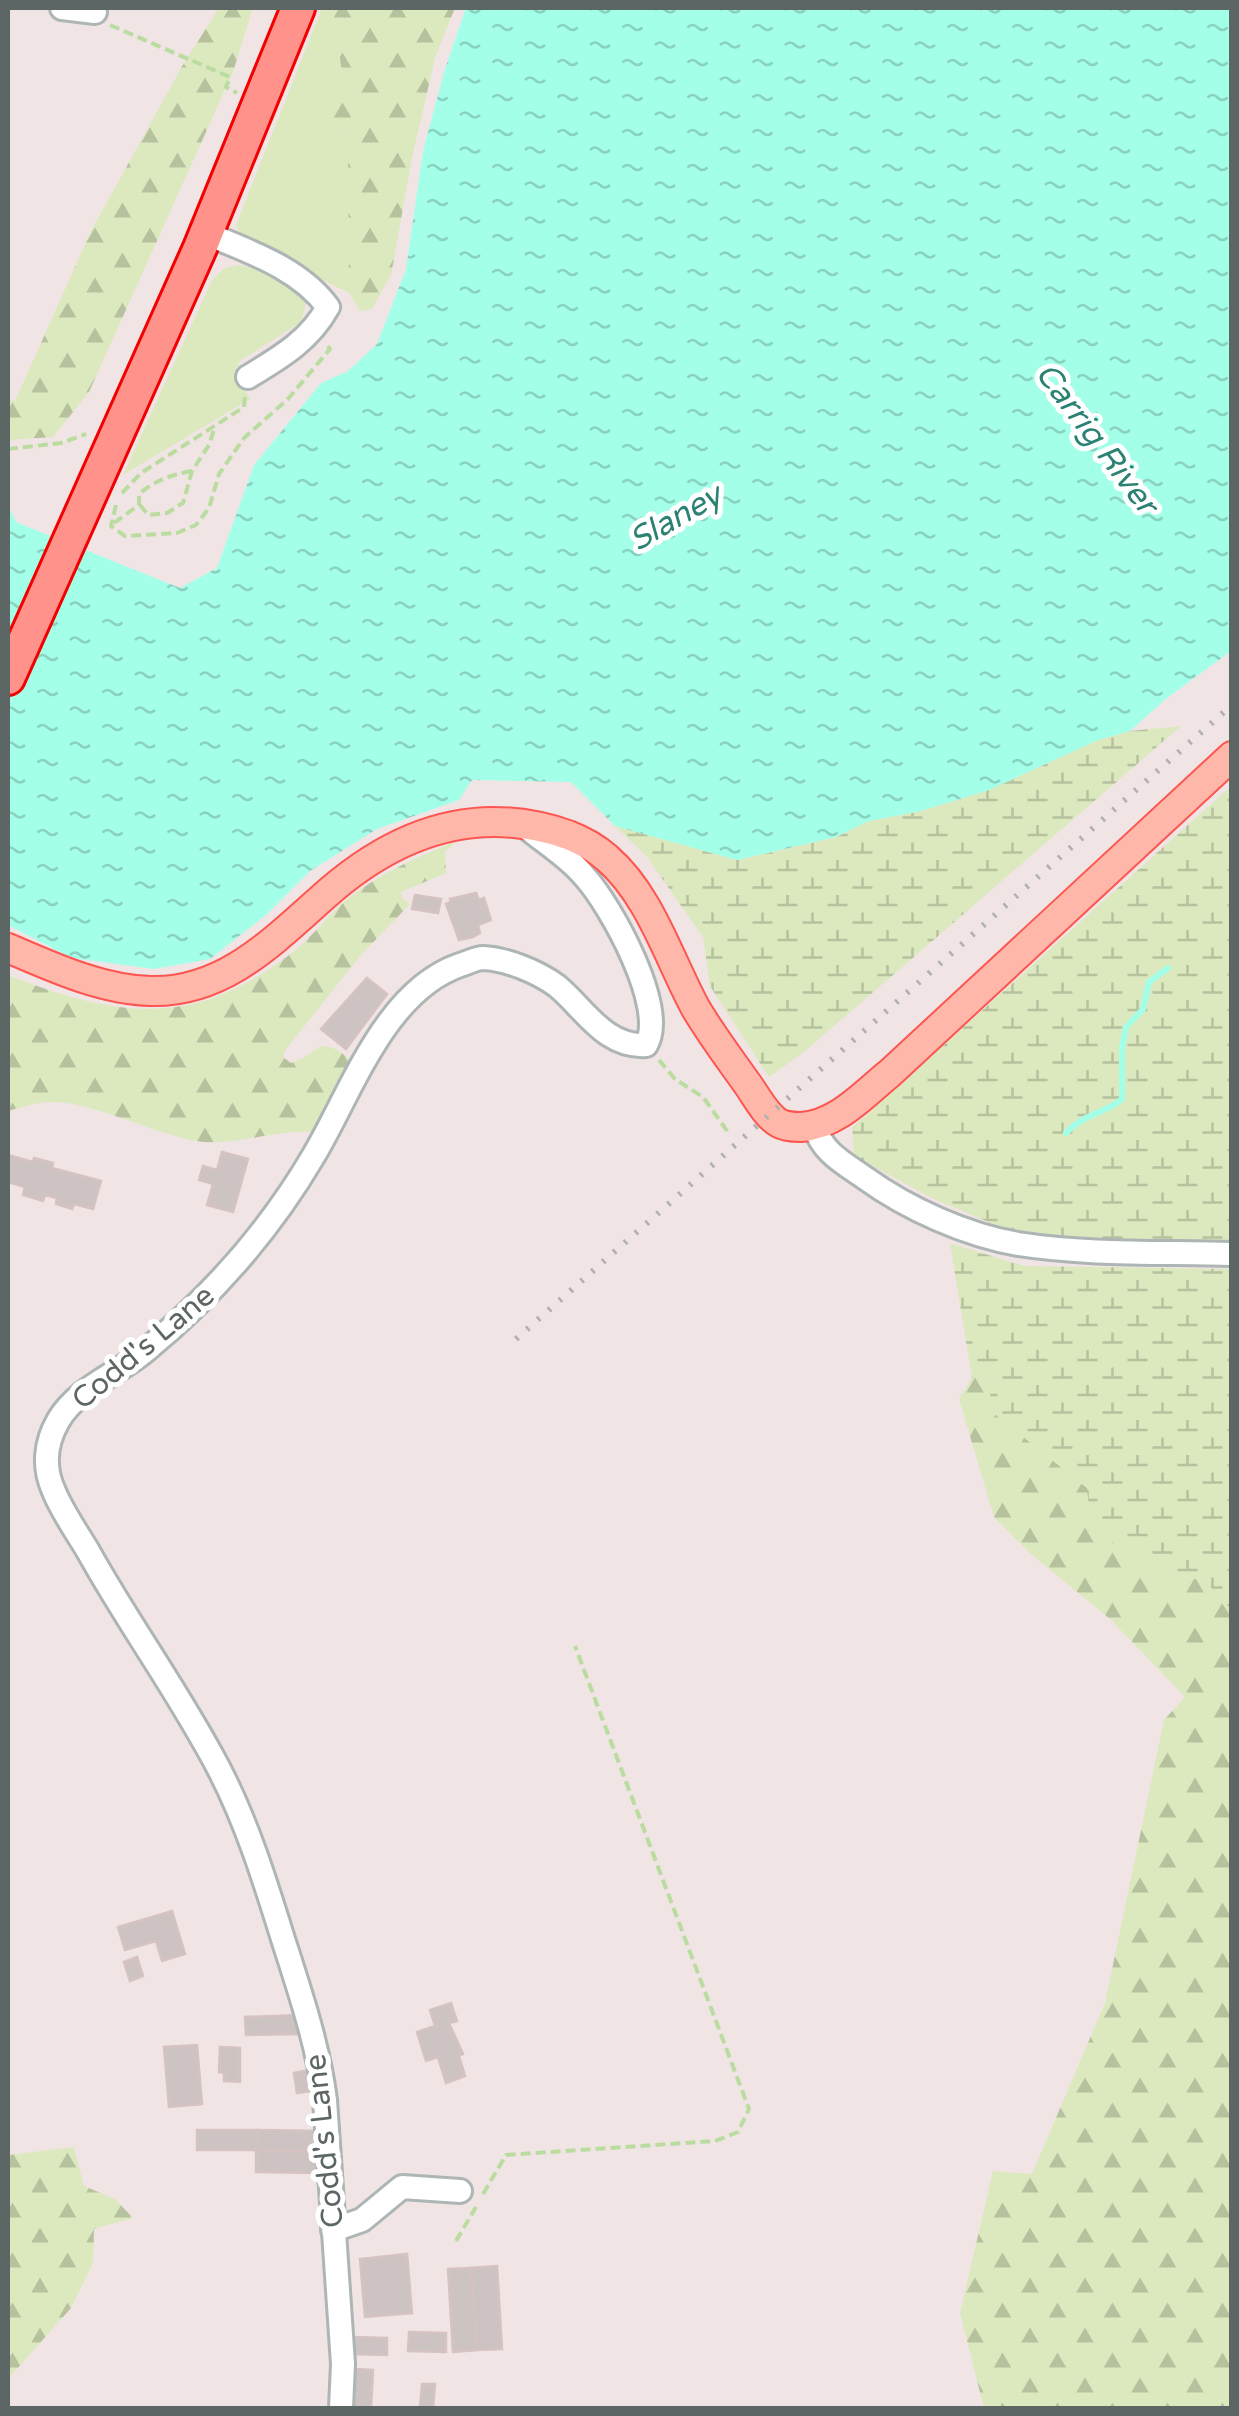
<svg xmlns="http://www.w3.org/2000/svg" width="1239" height="2416" viewBox="0 0 1239 2416" font-family="'Varela Round',sans-serif">
<defs>
<pattern id="forest-firs" width="22" height="20" patternUnits="userSpaceOnUse" patternTransform="scale(2.5)"><rect width="22" height="20" fill="#dce9be"/><path d="M5 1l3.5 6h-7zM16 11l3.5 6h-7z" fill="#b6c19e"/></pattern>
<pattern id="wetland-marsh" width="20" height="14" patternUnits="userSpaceOnUse" patternTransform="scale(2.5)"><rect width="20" height="14" fill="#dce9be"/><path d="M1 5h8M5 5V1M11 12h8M15 12V8" fill="none" stroke="#b6c19e"/></pattern>
<pattern id="water-ripples" width="26" height="14" patternUnits="userSpaceOnUse" patternTransform="scale(2.5)"><rect width="26" height="14" fill="#a4ffe9"/><path d="M2 4q2-2 4 0t4 0M15 11q2-2 4 0t4 0" fill="none" stroke="#89d2c0"/></pattern>
</defs>
<rect width="100%" height="100%" fill="#f0e5e4"/>
<g fill="#dce9be">
<path d="M322,8H332L346,98L330,100L334,126L348,138L349,293L249,243L241,237L236,225Z"/>
<path d="M240,265L262,271L304,294L306,303L301,322L240,361L235,373L250,399L123,475L212,280L225,268Z"/>
</g>
<g fill="url(#forest-firs)">
<path d="M219,8H253L233,72L89,392L53,437L8,440V398L15,401L91,231L181,68Z"/>
<path d="M332,8H455L435,58L412,158L391,275L372,309L360,311L349,293L348,138L317,109L330,100L346,97Z"/>
<path d="M457,841L445,852L446,873L401,892L402,898L410,904L360,956L284,1052V1058L291,1063C324,1052 314,1032 353,1061L312,1132C273,1129 235,1147 196,1141C155,1134 90,1101 53,1102C38,1102 22,1107 8,1111V975C118,1018 195,1030 294,951C312,937 326,918 343,903C376,875 417,857 457,841Z"/>
<path d="M995,1377L988,1408L1087,1488L1158,1574L1206,1580L1231,1616V2408H984L960,2313L993,2171L1032,2174L1105,2003L1164,1720L1185,1697L1110,1619L1031,1554L994,1517L959,1399L972,1378Z"/>
<path d="M74,2147L84,2186L115,2199L133,2218L94,2229L93,2263L71,2308L8,2379V2155Z"/>
</g>
<g fill="url(#wetland-marsh)">
<path d="M1181,726L804,1052L769,1077L710,986L703,937L647,857L615,826L737,860L836,837L869,821L921,811L989,790L1098,740L1130,731Z"/>
<path d="M1231,786V1243L1075,1239L1010,1231L934,1199L854,1156L852,1128Z"/>
<path d="M950,1243L1024,1266L1231,1269V1616L1206,1580L1158,1574L1091,1528L1087,1488L987,1408L995,1377L972,1378Z"/>
</g>
<path fill="url(#water-ripples)" d="M466,8H1231V651L1167,698L1130,731L1098,740L989,790L921,811L869,821L836,837L737,860L615,826L571,782L472,780L459,800L377,829L310,871L266,915L210,959L154,969L72,958L8,925V505L16,522L180,588L217,568L254,465L321,383L348,371L377,344L406,269L423,151L445,69Z"/>
<g fill="none" stroke-linecap="round" stroke-linejoin="round">
<path stroke="#a4ffe9" stroke-width="6" d="M1066,1133C1086,1112 1105,1114 1122,1099V1048L1126,1027L1143,1009L1149,982L1168,968"/>
</g>
<g fill="#cdc3c3" stroke="#d5c2c1" stroke-width="2.5">
<path d="M476,893L479,900L484,898L491,920L478,925L480,933L473,937L459,940L446,904L451,902L450,899Z"/>
<path d="M415,895L441,899L438,913L412,909Z"/>
<path d="M367,978L387,994L346,1049L321,1029Z"/>
<path d="M222,1152L248,1159L233,1212L207,1205L213,1184L199,1180L203,1166L217,1170Z"/>
<path d="M8,1155L33,1162L34,1158L53,1163L52,1168L101,1181L93,1209L74,1204L72,1209L56,1204L57,1198L45,1195L43,1201L23,1195L25,1187L8,1182Z"/>
<path d="M172,1911L185,1954L162,1961L156,1941L125,1950L118,1927Z"/>
<path d="M137,1957L143,1976L130,1981L124,1962Z"/>
<path d="M451,2003L457,2021L449,2023L463,2054L459,2056L465,2076L446,2083L438,2057L426,2061L417,2032L435,2026L430,2010Z"/>
<path d="M300,2015V2034L246,2035L245,2017Z"/>
<path d="M197,2045L202,2104L169,2107L164,2047Z"/>
<path d="M220,2047L240,2048V2082L224,2081V2073L219,2072Z"/>
<path d="M314,2069L317,2090L297,2093L294,2073Z"/>
<path d="M197,2130H257L256,2150H197Z"/>
<path d="M257,2130L323,2131V2152L256,2150Z"/>
<path d="M256,2150L323,2152L322,2173L256,2172Z"/>
<path d="M407,2254L412,2313L365,2317L360,2259Z"/>
<path d="M497,2266L502,2349L477,2350L471,2268Z"/>
<path d="M471,2268L477,2350L453,2352L448,2269Z"/>
<path d="M409,2332L446,2333V2352L408,2351Z"/>
<path d="M353,2337L387,2338V2355L352,2354Z"/>
<path d="M354,2369L373,2370L371,2408H353Z"/>
<path d="M422,2384H435L433,2408H420Z"/>
</g>
<g fill="none" stroke-linecap="round" stroke-linejoin="round">
<g stroke="#adb5b5" stroke-width="28">
<g id="minor">
<path d="M62,8L95,12"/>
<path d="M205,233C250,252 299,268 328,307C309,341 281,357 248,377"/>
<path d="M814,1125C822,1152 842,1162 865,1178C908,1209 966,1235 1018,1244C1088,1255 1161,1252 1232,1254"/>
<path d="M333,2230L362,2220L402,2187L460,2191"/>
<path d="M341,2408L343,2364L325,2100C318,2045 300,1992 283,1939C265,1881 247,1823 219,1769C180,1694 129,1625 88,1551C76,1531 61,1510 53,1489C43,1466 46,1442 58,1421C76,1389 117,1374 144,1352C213,1295 269,1232 314,1155C352,1091 385,991 460,965C467,963 476,958 483,958C507,959 538,972 557,986C584,1008 605,1048 646,1045C668,1009 611,906 585,877C569,857 545,843 526,827"/>
</g>
</g>
<g stroke="#fd5650" stroke-width="32">
<path id="major" d="M8,948C52,967 102,990 151,991C227,993 278,936 331,890C400,831 479,804 568,835C581,840 597,849 607,858C650,895 669,959 695,1007C710,1033 729,1058 746,1082C755,1094 766,1116 779,1123C784,1126 795,1127 801,1127C837,1125 864,1094 890,1073L1232,756"/>
</g>
<g stroke="#f30100" stroke-width="38">
<path id="highway" d="M8,678L200,248L298,8"/>
</g>
<g stroke="#badca0" stroke-width="4" stroke-dasharray="10 5" stroke-linecap="butt">
<path d="M110,25L230,77L226,87L237,93"/>
<path d="M8,449L61,443L86,434"/>
<path d="M122,493L141,473L244,407L245,396"/>
<path d="M116,505L111,526L125,536L177,533L196,525L209,508L219,474L244,438L288,399L330,349L327,345"/>
<path d="M140,505L148,515L167,513L183,503L192,471L209,445L215,426"/>
<path d="M114,523L139,505V494C156,480 170,475 192,471"/>
<path d="M659,1060L675,1079L703,1097L730,1135"/>
<path d="M483,2194L506,2155L715,2141L738,2132L749,2109L575,1646"/>
<path d="M456,2241L476,2207"/>
</g>
<use href="#minor" stroke="#fff" stroke-width="22"/>
<use href="#major" stroke="#ffb7a9" stroke-width="28"/>
<use href="#highway" stroke="#ff938b" stroke-width="32"/>
<path stroke="#afb1b0" stroke-width="6" stroke-dasharray="2.5 12" stroke-linecap="butt" d="M516,1339L1232,705"/>
</g>
<g text-anchor="middle" stroke-width="10" stroke-linejoin="round" paint-order="stroke">
<g font-size="30" fill="#5c6664" stroke="#fff">
<text transform="translate(143 1347) rotate(-40)" y="10">Codd's Lane</text>
<text transform="translate(324 2141) rotate(-96)" y="10">Codd's Lane</text>
</g>
<g font-size="32" font-style="italic" fill="#2b8273" stroke="#fff">
<text transform="translate(1097 438) rotate(53)" y="11">Carrig River</text>
<text transform="translate(675 517) rotate(-30)" y="11">Slaney</text>
</g>
</g>
<rect width="1239" height="2416" fill="none" stroke="#5c6664" stroke-width="20"/>
</svg>
